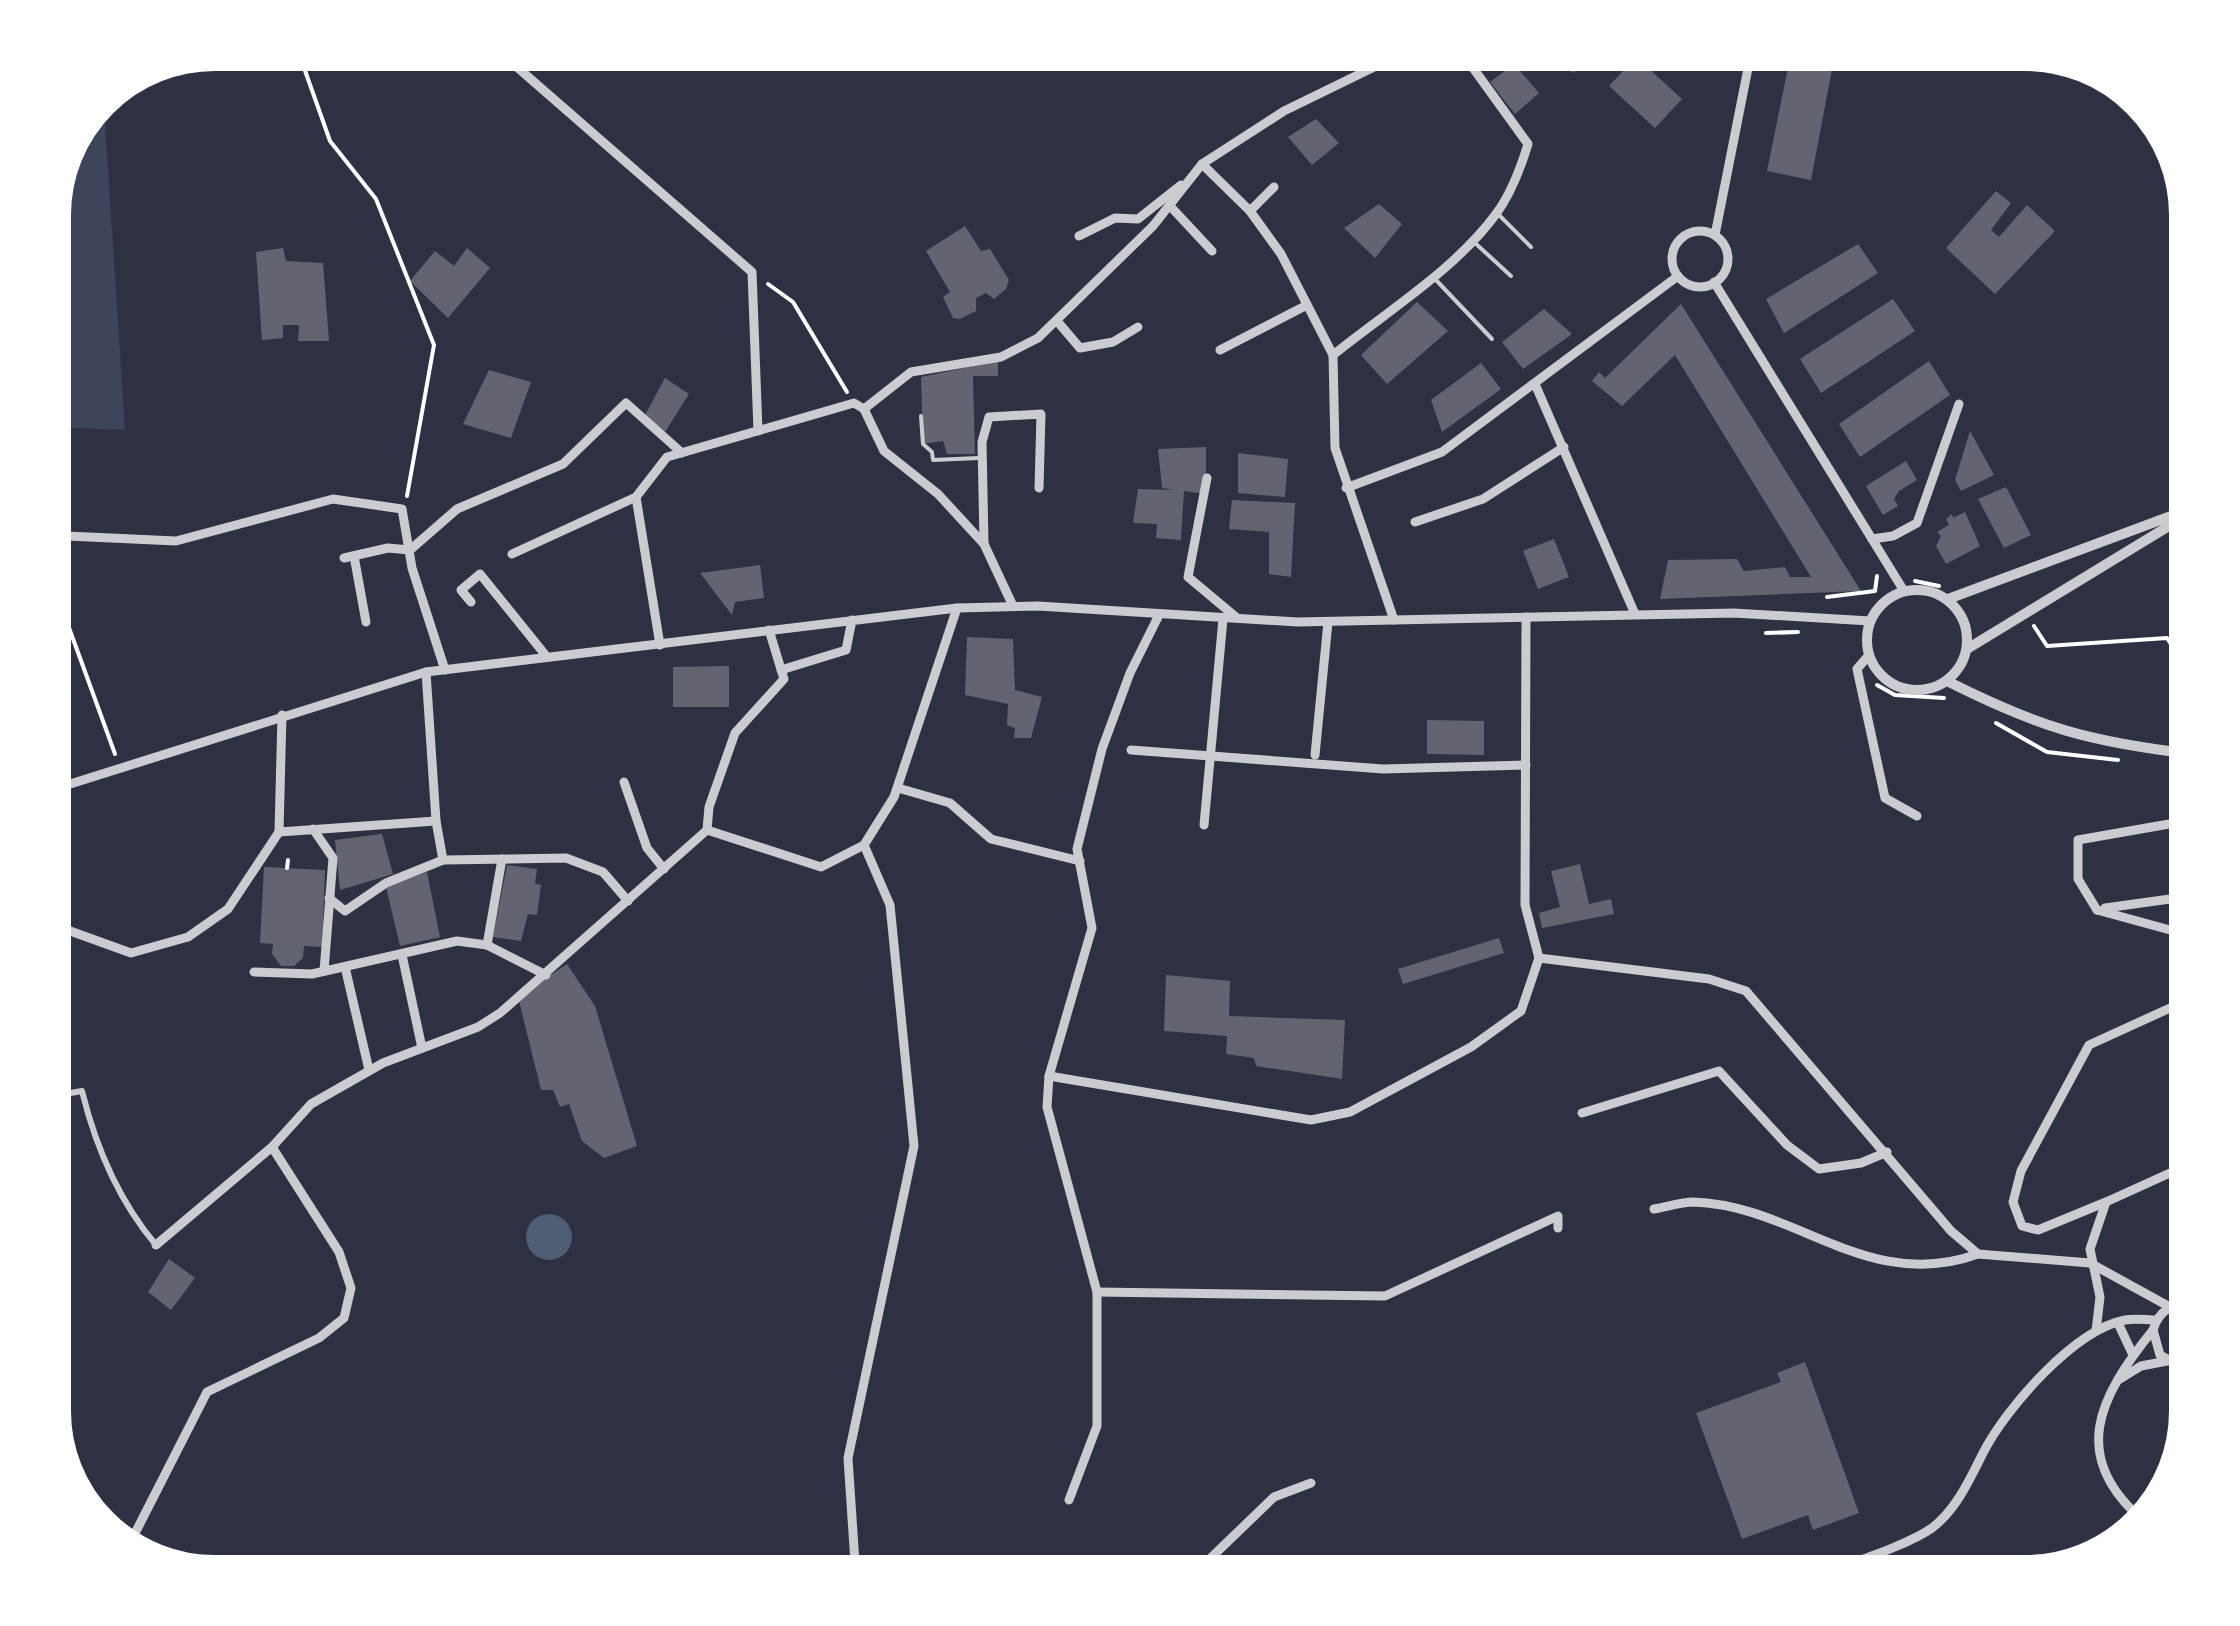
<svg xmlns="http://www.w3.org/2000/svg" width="2240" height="1626" viewBox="0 0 2240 1626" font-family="'Fira Sans Condensed',sans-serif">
<rect width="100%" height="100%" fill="#2d3142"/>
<path fill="#3c4559" d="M103,92L125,430L48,427V203Z"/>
<circle fill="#4f5d75" cx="549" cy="1237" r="23"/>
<g fill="#626471">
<path d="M1546,48H1591L1574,73L1554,60L1556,55Z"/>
<path d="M1792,48H1836L1811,180L1767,171Z"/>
<path d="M1636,57L1682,99L1655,128L1609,86Z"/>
<path d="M1514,64L1539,93L1515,114L1490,82Z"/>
<path d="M1316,119L1339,143L1312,165L1288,137Z"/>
<path d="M1996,191L2011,203L1991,230L1999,237L2027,205L2055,231L1995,294L1946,248Z"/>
<path d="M1379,204L1402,224L1375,258L1344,228Z"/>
<path d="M965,226L981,251L990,249L1009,280L1006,289L994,299L986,293L976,298V311L960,319L953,318L943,297L950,292L926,251Z"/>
<path d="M1858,244L1878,273L1784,333L1766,299Z"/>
<path d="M283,248L286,261L323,263L329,341H298L299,325H283V338L262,340L256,252Z"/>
<path d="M467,248L490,268L448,318L410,281L435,251L454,266Z"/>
<path d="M1893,299L1915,331L1821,393L1800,359Z"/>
<path d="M1417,302L1448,331L1387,384L1361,355Z"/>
<path d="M1681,304L1861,591L1660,599L1668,560L1737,559L1744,571L1785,567L1790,577H1811L1675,355L1622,406L1592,381L1599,372L1605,378Z"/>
<path d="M1544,309L1572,334L1523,369L1502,342Z"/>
<path d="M998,361V376H973L975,454H947L943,441L923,444L921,377Z"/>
<path d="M1929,361L1950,395L1860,457L1839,424Z"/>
<path d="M1481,363L1501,389L1442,432L1431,400Z"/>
<path d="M489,370L531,382L511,438L463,424Z"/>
<path d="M665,378L689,394L665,432L645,415Z"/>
<path d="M1970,431L1994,475L1961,491L1955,480Z"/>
<path d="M1206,447V494L1184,491L1181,540L1156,538L1157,524L1133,523L1138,489L1174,490L1162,488L1158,449Z"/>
<path d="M1238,453L1288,459L1285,497L1238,493Z"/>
<path d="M1906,461L1917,480L1899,491L1894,499L1898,506L1883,515L1866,486Z"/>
<path d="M2006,487L2031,535L2004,548L1978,499Z"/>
<path d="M1232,500L1295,503L1291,577L1269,574V532L1229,529Z"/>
<path d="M1965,512L1980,546L1946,564L1936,546L1941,536L1937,532L1949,525L1946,519L1952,514L1953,518Z"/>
<path d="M1554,539L1569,577L1538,589L1523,551Z"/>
<path d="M760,565L764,598L735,602L732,615L700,573Z"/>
<path d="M967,637L1013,639L1015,690L1042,697L1031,738H1014L1015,728L1007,725L1008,704L965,695Z"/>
<path d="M729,666V707H673V667Z"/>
<path d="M1427,720L1484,721V755L1427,754Z"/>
<path d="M382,834L393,874L340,890L335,840Z"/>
<path d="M1580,864L1589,904L1611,899L1614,914L1542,928L1539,913L1560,907L1551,871Z"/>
<path d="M507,865L537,869L535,884L541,885L537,915L528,914L521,941L493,937Z"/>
<path d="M264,867L325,870L322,947L304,946L303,958L294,966H281L272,954L273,944L260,943Z"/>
<path d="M427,872L440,937L400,946L386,887Z"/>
<path d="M1499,938L1504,953L1403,984L1398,969Z"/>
<path d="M567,964L595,1006L637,1146L604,1158L582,1141L569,1104L560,1107L553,1090H541L518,997Z"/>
<path d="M1166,975L1230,981L1229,1016L1345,1020L1342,1079L1256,1066L1254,1058L1226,1054L1227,1036L1164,1031Z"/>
<path d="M169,1259L195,1278L171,1310L148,1292Z"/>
<path d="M1805,1362L1859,1513L1813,1530L1808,1515L1742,1539L1696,1413L1781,1382L1777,1373Z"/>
</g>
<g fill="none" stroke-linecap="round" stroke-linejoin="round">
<g stroke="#fff" stroke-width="4">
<path d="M297,48L330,141L376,199L434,345L407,496"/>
<path d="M768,284L793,302L847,392"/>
<path d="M67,552L68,625L115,754"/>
<path d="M1915,581L1939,586"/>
<path d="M1827,597L1875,591L1877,576"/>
<path d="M2034,626L2047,646L2167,638L2187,669H2192"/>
<path d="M1766,633L1798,632"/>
<path d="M1877,685L1895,695L1944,698"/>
<path d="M1996,723L2047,752L2118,760"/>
<path d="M287,868L288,860"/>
</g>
<g stroke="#caccd0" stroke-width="4">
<path d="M1499,215L1531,247"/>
<path d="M1474,242L1511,276"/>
<path d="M1435,279L1492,339"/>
<path d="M921,416L923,444L932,452L933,460L979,458"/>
<path d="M48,534L67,536"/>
</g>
<path stroke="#caccd0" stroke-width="6" d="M48,1097L82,1091C96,1148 118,1200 156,1245"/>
<g stroke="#caccd0" stroke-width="9">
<path d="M495,48L752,272L758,431"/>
<path d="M1468,61L1490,63L1512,48"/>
<path d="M1202,164L1250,211L1281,254L1333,355L1335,448L1394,620"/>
<path d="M1170,206L1212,251"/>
<path d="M1250,211L1274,187"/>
<circle cx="1700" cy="259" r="28"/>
<path d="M1715,235L1752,48"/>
<path d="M1079,236L1115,218L1138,219L1181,185"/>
<path d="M1714,282L1904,591"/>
<path d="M1057,321L1080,348L1113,342L1138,327"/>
<path d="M1220,350L1307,305"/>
<path d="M1333,355C1386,312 1455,270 1496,214C1511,194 1521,167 1528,144L1468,61L1443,48"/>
<path d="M1535,384L1635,614"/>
<path d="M864,409L911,372L1001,357L1038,338L1153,226L1202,164L1284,111L1413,48"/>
<path d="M1207,478L1188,577L1237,618"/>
<path d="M1346,488L1442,452L1678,276"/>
<path d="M636,497L660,645"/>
<path d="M1415,522L1483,499L1564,447"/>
<path d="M67,536L176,541L333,499L402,509L412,568L445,670"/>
<path d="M1872,539L1893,536L1917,523L1959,404"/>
<path d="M984,544L982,442L989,417L1041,414L1039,488"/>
<path d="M512,554L636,497L667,457L854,403L864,409L884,451L938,494L984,544L1013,606"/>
<path d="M354,556L366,622"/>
<path d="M344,558L388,548L410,550L457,509L563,464L626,403L682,453"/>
<path d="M471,602L461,590L480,574L547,657"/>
<path d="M1526,617L1525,905L1539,958L1709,979L1746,991L1951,1231L1978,1254L2090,1263L2170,1307"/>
<path d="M1869,655L1857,669L1885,798L1917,816"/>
<path d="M781,670L846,650L852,620"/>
<path d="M426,672L436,821L443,860"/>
<path d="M1131,750L1383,769L1526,765"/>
<path d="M1315,755L1328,622"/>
<path d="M624,782L647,848L664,869"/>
<path d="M898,788L950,803L991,839L1080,861"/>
<path d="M48,791L426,672L957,608L1038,606L1297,622L1734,613L1870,621"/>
<path d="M1204,825L1223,619"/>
<path d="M313,829L333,858L324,971"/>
<path d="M707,830L821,867L864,845L894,797L957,608"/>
<path d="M279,832L436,821"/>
<path d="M279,832L282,715"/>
<path d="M329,898L345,911L386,883L443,860L566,858L603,872L628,901"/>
<path d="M2105,908L2192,896"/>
<path d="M2097,910L2078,879V840L2192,820"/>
<path d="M2097,910L2192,936"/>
<path d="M48,923L131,953L188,937L228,909L279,832"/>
<path d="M487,945L502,859"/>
<path d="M402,955L422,1048"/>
<path d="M345,967L369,1070"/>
<path d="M254,972L312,974L457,941L487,945L546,975"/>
<path d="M1049,1076L1311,1120L1350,1112L1471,1047L1521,1011L1539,958"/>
<path d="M1582,1113L1719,1071L1787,1145L1819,1169L1861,1163L1887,1152"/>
<path d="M2106,1202L2038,1230L2022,1226L2013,1202L2021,1171L2089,1045L2192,998"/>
<path d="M1654,1209C1667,1207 1681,1202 1693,1202C1796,1205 1868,1294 1978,1254"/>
<path d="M156,1245L272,1147L311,1104L383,1063L478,1027L500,1013L707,830L709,807L735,733L784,679L769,630"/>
<path d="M1097,1292L1385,1296L1558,1216V1228"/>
<path d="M2192,1306C2172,1302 2159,1311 2153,1330L2160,1355L2177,1365L2192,1363"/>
<path d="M2118,1323L2133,1355"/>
<path d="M2096,1331L2100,1297L2090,1249L2106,1202L2192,1163"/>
<path d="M2120,1379L2141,1366L2167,1361"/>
<path d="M1069,1500L1097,1426V1292L1047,1107L1049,1076L1092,928L1077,849L1102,749L1130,673L1159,615"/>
<path d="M2146,1523C2067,1457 2099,1397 2153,1330"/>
<path d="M127,1549L207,1392L319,1338L344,1318L351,1288L339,1252L272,1147"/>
<path d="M856,1578L848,1458L914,1146L890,905L864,845"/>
<path d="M1190,1578L1274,1497L1311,1483"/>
<path d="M1812,1578C1844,1565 1905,1547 1932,1528C1956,1510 1970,1479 1983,1453C2006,1408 2074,1330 2125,1320C2134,1318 2146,1320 2156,1320"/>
</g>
<g stroke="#caccd0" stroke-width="10">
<circle cx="1917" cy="640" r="50"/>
<path d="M1948,599L2187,510"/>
<path d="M1967,649L2192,512"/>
<path d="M1947,681C2040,728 2090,742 2192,754"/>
</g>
</g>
<path d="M0 0H2240V1626H0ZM215 65H2025A150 150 0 0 1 2175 215V1411A150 150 0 0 1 2025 1561H215A150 150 0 0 1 65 1411V215A150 150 0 0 1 215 65Z" fill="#fff" fill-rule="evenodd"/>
<path fill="none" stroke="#fff" stroke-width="12" d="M215 65H2025A150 150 0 0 1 2175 215V1411A150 150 0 0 1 2025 1561H215A150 150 0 0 1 65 1411V215A150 150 0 0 1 215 65Z"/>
</svg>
